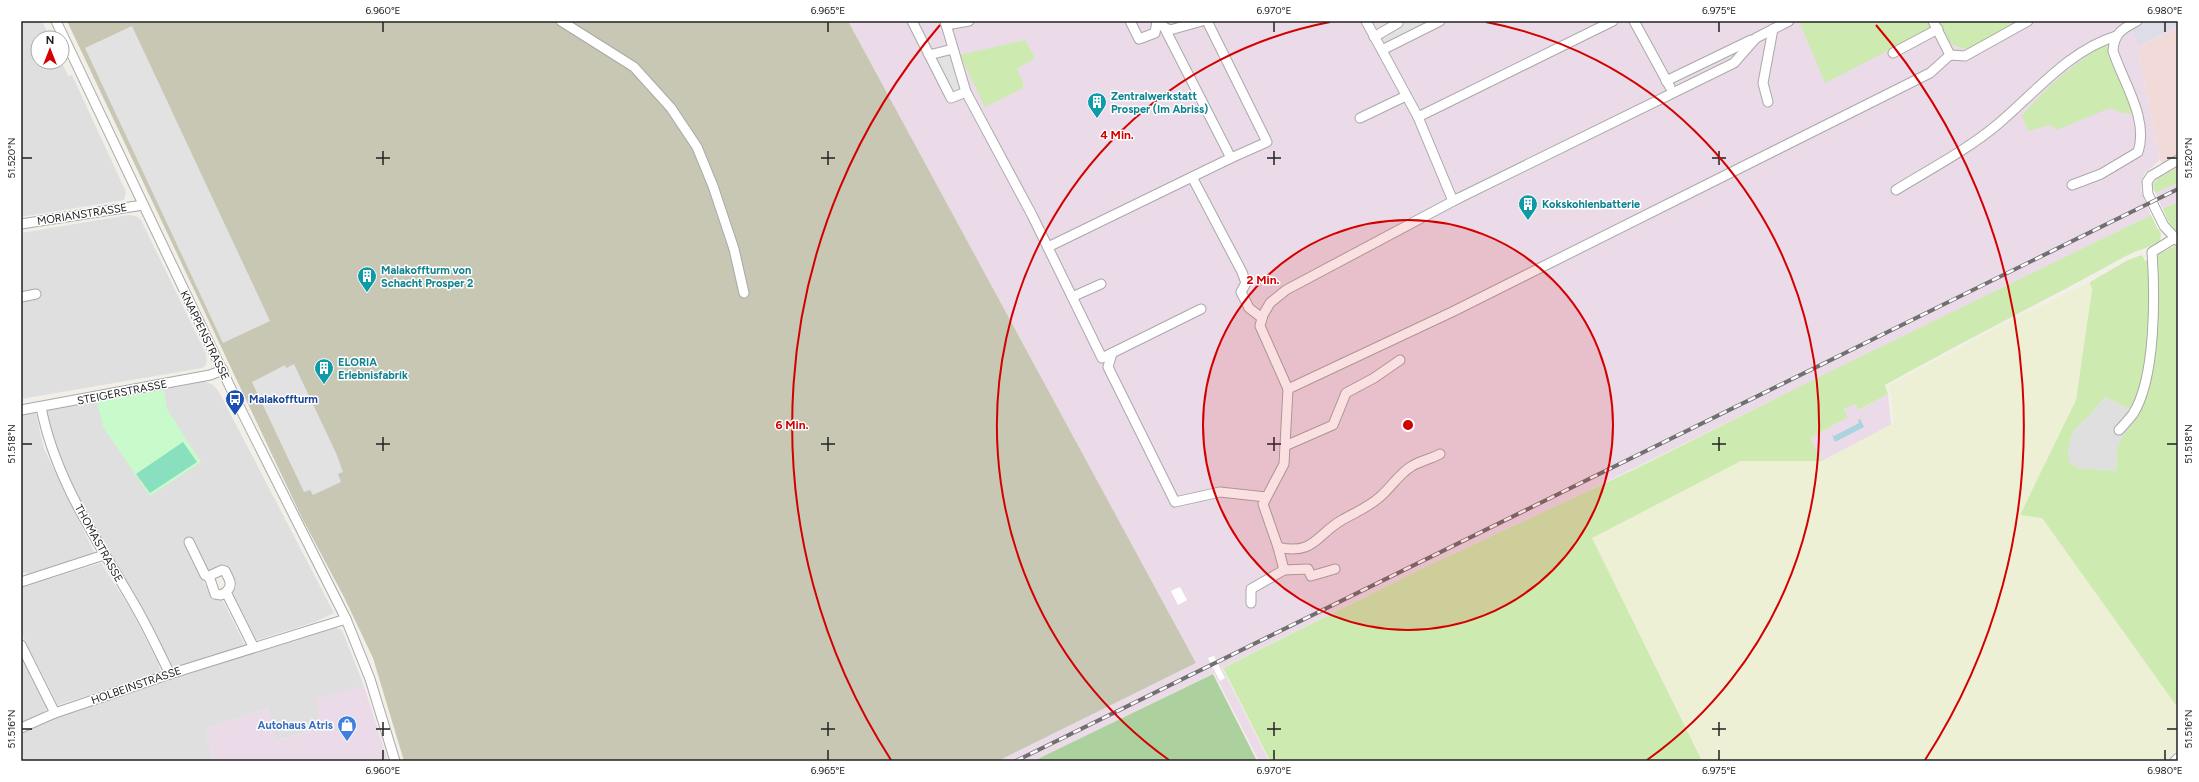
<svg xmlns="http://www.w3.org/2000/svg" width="2199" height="782" viewBox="0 0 2199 782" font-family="Figtree,sans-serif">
<rect width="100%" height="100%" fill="#f2efe9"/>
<g fill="#e0dfdf">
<path d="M21,21H42L50,38H38V62H62L68,76L72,75L126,192L124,200L21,217Z"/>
<path d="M129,215L136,216L141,220L206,354L207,361L205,366L202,368L21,399V233Z"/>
<path d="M200,379L213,385L219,392L334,613L315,622L254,641L231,592L237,587L225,564L207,573L200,574L213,599L217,597L222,599L245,645L176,667L172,665L168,659L133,591L95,532L55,448L46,412L48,409Z"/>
<path d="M2105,397L2141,414L2122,438L2117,450L2116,471L2079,468L2071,464L2068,459V449L2073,431L2090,415Z"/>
<path d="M33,411L36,414L44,449L94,552L92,554L29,574L26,572L21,574V413Z"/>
<path d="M101,563L130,608L158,662L160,670L157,673L58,705L21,633V587Z"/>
<path d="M336,628L342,630L364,686L317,699L321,727L276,741L268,708L205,729L213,760L211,761H21V734L50,720L254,652Z"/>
<path d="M21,656L47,708L44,712L21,723Z"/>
</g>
<path fill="#f2dad9" d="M2178,28V168L2167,174L2160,160L2138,48Z"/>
<g fill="#ebdbe8">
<path d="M848,21H2178V28L2138,48L2160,160L2144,174L2141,184V191L2151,215L1571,499L1419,570L1222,668L1269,761H1259L1214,673L1034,761H998L1196,663Z"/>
<path d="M2178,183V202L2162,209L2155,193Z"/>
<path d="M1888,394L1891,425L1822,461L1809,438L1848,417L1844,409L1855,403L1860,410Z"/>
<path d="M364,686L388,761H211L213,760L205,729L268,708L277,741L321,727L316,699Z"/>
</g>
<path fill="#c7c7b4" d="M67,21H848L1196,663L998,761H404L373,658L344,597L302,518Z"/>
<path fill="#eef0d5" d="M2090,282L2092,290L2076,400L2020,515L2042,518L2178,708V750L2166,761H1702L1591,538L1741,461H1822L1894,423L1891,394L1888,386L2002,325Z"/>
<g fill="#cdebb0" fill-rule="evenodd">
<path d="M1804,21H1929L1932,28L1825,83L1800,23Z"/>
<path d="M1940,21H2022L1968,50L1951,44Z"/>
<path d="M1025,40L1035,58L1017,69L1023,82V88L985,107L960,55Z"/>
<path d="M2106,43L2133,114L2122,113L2110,108L2057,130L2051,125L2028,131L2022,116C2046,86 2074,64 2106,43Z"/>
<path d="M2178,168V183L2155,193L2153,184L2158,178Z"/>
<path d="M2178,202V233L2169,223L2162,209Z"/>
<path d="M2151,215L2161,234L2160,241C2149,248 2137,250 2126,256C2046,300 1964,341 1885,385L1888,394L1859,410L1855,404L1844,409L1848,417L1810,438L1822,461H1741L1592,538L1702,761H1270L1223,668L1419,570L1633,470L1819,377Z"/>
<path d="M2175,246L2178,247V708L2042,518L2020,515L2076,400L2092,290L2090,282L2128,260L2142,255L2145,261ZM2105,397L2140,414L2122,437L2117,450L2116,471L2079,468L2071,464L2068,459V449L2073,431L2090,415Z"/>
</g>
<path fill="#add19e" d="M1213,674L1257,761H1034L1052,752Z"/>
<path fill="#c8facc" d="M164,390L167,409L201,462L150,496L103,427L97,401Z"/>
<path fill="#88e0be" d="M183,442L197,462L150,493L136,474Z"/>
<g fill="#e2e2e2">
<path d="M1378,21H1415L1418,27L1389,42Z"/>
<path d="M132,26L270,321L223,343L85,48Z"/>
<path d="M948,54L966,92L951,98L932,60Z"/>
<path d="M294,364L336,453L343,472L338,474L341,482L313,495L310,490L304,492L252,382L285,365L286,368Z"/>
</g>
<path fill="#dddde8" d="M2142,21H2178V25L2139,45L2131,26Z"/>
<path fill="#aad3df" d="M1860,419L1864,427L1835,442L1832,435L1834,436L1859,423L1858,420Z"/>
<g fill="#fff">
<path d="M2154,191L2169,223L2158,229L2143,197Z"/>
<path d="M1180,587L1187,600L1178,605L1171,591Z"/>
<path d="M1214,656L1225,678L1220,681L1208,658Z"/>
</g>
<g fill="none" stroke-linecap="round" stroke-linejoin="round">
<g stroke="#a9a9a9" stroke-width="11">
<g id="minor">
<path d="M56,21L243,414L346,619L370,679L395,761"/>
<path d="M561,21L634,67L671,108L697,147L713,186L734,249L744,293"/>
<path d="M912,21L951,98L966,92"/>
<path d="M945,21L966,92L1032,215L1102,358L1201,309"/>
<path d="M1130,21L1139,39L1155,33L1157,21"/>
<path d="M1366,21L1418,117L1453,201L1734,63L1756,38L1789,21"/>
<path d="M1634,21L1670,87"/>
<path d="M1933,21L1950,55L1965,56L2028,21"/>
<path d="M946,25L969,21"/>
<path d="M1162,26L1170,30L1202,21"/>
<path d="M1164,27L1231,158L1267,142L1207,21"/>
<path d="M1374,37L1398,23L1397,21"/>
<path d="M1382,50L1440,21"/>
<path d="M1893,53L1938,29"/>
<path d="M929,55L953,49"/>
<path d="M1666,81L1751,40"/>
<path d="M1768,102L1763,83L1773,29"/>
<path d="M1418,117L1613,21"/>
<path d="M1360,118L1406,96"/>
<path d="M2178,160L2151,176L2147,182L2148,194L2164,226L2178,241"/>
<path d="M1192,177L1242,272L1246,283L1241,292L1249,308L1262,318"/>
<path d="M2072,185L2101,174L2138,152C2149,119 2123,82 2113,51C2114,33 2122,29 2137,21"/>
<path d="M1896,190C1930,169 1967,150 1998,124C2035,93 2068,51 2116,36"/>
<path d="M21,224L143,205"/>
<path d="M1048,247L1231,158"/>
<path d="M21,297L36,294"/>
<path d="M1072,297L1101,284"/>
<path d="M1112,353L1108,367L1175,502L1220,492L1266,497"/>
<path d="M1288,389L1260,326L1263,315L1270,303L1286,290L1459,198"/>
<path d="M41,407C55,481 100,544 137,609C149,630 159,652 170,674"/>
<path d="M21,410L210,375L223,370"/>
<path d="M2119,430C2124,425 2129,419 2133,414C2156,378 2155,294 2152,252L2175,238"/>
<path d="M1285,446L1333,425L1346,393L1374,378L1400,360"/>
<path d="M189,542L205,575L209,577"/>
<path d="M1278,547C1314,556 1317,534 1342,520C1356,512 1369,507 1381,496C1391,487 1400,473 1412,466C1420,461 1431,459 1440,454"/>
<path d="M1335,569L1311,576L1308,569L1284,570L1278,547L1263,504L1284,464L1288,389L1452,312L1930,73L1950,55"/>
<path d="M21,582L104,555"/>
<path d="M226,592L221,595L215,594L209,576L222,570L225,571C229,579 234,585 226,592L253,646"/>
<path d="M1251,603V589L1284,570"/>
<path d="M21,645L55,713"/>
<path d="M21,728L55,713L170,674L346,619"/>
<path d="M2175,761L2178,758"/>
</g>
</g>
<use href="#minor" stroke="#fff" stroke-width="9"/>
<g stroke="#707070" stroke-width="4">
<path id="rail" d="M1016,761L2178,189"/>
</g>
<use href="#rail" stroke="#fff" stroke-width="2.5" stroke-dasharray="8" stroke-linecap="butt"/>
</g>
<path fill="none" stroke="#222" stroke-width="1.5" d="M383,22V32M828,22V32M1274,22V32M1719,22V32M2165,22V32M383,151V165M828,151V165M1274,151V165M1719,151V165M22,158H32M376,158H390M821,158H835M1267,158H1281M1712,158H1726M2167,158H2177M383,437V451M828,437V451M1274,437V451M1719,437V451M22,444H32M376,444H390M821,444H835M1267,444H1281M1712,444H1726M2167,444H2177M383,722V736M828,722V736M1274,722V736M1719,722V736M22,729H32M376,729H390M821,729H835M1267,729H1281M1712,729H1726M2167,729H2177M383,750V760M828,750V760M1274,750V760M1719,750V760M2165,750V760"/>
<circle cx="1408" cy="425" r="205" fill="#d40000" fill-opacity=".12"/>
<g fill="none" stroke="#d40000" stroke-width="2">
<circle cx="1408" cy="425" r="205"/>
<path d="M1169 760A411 411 0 0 1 1330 22M1486 22A411 411 0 0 1 1647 760"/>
<path d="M891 760A616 616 0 0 1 940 25M1876 25A616 616 0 0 1 1925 760"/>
</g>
<defs>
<g id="building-pin" transform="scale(1)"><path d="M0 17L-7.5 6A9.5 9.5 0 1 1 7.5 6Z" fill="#0f9aa8" stroke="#fff"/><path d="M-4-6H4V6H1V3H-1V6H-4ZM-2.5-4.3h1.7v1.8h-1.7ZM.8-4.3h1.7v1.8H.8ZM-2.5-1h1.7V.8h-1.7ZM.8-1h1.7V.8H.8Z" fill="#fff"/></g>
<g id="bus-pin" transform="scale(1)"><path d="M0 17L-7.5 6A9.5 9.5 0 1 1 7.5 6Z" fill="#1a4fb4" stroke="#fff"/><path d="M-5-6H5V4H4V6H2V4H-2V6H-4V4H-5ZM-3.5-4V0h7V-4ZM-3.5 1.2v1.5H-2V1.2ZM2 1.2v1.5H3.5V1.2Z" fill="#fff"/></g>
<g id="shop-pin" transform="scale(1)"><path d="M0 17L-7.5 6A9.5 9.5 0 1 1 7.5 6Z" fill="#3f7fe0" stroke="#fff"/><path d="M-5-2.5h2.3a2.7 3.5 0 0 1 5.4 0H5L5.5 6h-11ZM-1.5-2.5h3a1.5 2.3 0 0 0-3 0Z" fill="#fff"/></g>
</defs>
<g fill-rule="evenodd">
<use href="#building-pin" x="1097" y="102"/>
<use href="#building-pin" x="1528" y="204"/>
<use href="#building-pin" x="367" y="276"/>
<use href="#building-pin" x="324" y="368"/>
<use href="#bus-pin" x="235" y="399"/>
<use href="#shop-pin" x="347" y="725"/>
</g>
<g text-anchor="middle" stroke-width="3" stroke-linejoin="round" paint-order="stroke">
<g font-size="11" font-weight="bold" fill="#0d838f" stroke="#fff" text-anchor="start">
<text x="1111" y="100">Zentralwerkstatt<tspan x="1111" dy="13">Prosper (Im Abriss)</tspan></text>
<text x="1542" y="208">Kokskohlenbatterie</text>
<text x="381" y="274">Malakoffturm von<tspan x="381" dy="13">Schacht Prosper 2</tspan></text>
<text x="338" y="366">ELORIA<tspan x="338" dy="13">Erlebnisfabrik</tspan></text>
</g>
<g font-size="11" fill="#222" stroke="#fff">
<text transform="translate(82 214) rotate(-9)" y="4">MORIANSTRASSE</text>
<text transform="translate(205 335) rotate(64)" y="4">KNAPPENSTRASSE</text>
<text transform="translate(122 392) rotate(-11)" y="4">STEIGERSTRASSE</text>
<text transform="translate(99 543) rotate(61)" y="4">THOMASTRASSE</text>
<text transform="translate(136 685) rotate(-19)" y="4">HOLBEINSTRASSE</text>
</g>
<g font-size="11" font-weight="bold" fill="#164399" stroke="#fff" text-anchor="start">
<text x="249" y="403">Malakoffturm</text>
</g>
<g font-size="11" font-weight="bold" fill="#366cbe" stroke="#fff" text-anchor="end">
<text x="333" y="729">Autohaus Atris</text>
</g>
</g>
<circle cx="1408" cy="425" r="6" fill="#d40000" stroke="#fff" stroke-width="2"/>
<g font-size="12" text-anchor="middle" font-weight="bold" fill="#d40000" stroke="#fff" stroke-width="3" stroke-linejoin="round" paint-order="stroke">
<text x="1117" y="139">4 Min.</text>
<text x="1263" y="284">2 Min.</text>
<text x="792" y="429">6 Min.</text>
</g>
<rect width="2199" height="782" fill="none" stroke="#ffffff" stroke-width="44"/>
<g transform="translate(50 50)"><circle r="19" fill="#ffffff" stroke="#a7a7a7"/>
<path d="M0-3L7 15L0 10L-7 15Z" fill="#d40000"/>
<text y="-6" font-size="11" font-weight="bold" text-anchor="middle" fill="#222222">N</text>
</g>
<rect x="22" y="22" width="2155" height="738" fill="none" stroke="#222" stroke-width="1.5"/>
<g font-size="10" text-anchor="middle" fill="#222">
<text x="383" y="14">6.960°E</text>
<text x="828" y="14">6.965°E</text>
<text x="1274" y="14">6.970°E</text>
<text x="1719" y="14">6.975°E</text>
<text x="2165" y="14">6.980°E</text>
<text transform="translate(11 158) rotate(-90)" y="4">51.520°N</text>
<text transform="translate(2188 158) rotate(-90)" y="4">51.520°N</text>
<text transform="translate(11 444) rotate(-90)" y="4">51.518°N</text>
<text transform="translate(2188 444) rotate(-90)" y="4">51.518°N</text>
<text transform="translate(11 729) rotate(-90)" y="4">51.516°N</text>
<text transform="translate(2188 729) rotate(-90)" y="4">51.516°N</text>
<text x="383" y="774">6.960°E</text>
<text x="828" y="774">6.965°E</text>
<text x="1274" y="774">6.970°E</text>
<text x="1719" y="774">6.975°E</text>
<text x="2165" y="774">6.980°E</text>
</g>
</svg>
